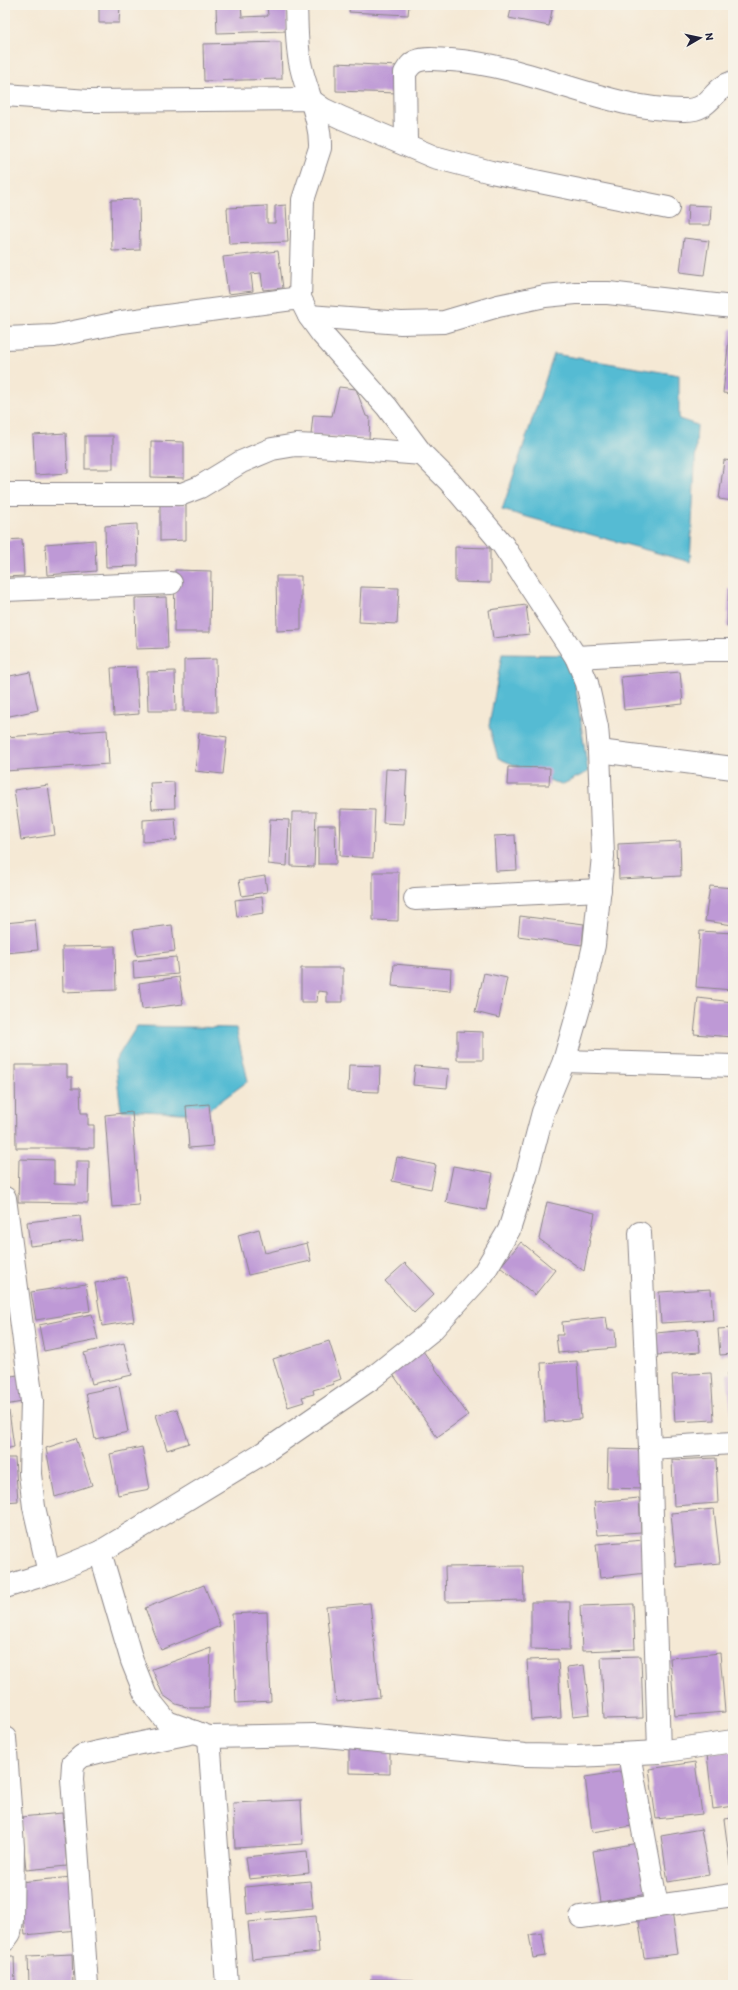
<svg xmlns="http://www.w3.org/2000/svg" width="738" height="1990" viewBox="0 0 738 1990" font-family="Itim,sans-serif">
<rect width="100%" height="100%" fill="#f7f3e8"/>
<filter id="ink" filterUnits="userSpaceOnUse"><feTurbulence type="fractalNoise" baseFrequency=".025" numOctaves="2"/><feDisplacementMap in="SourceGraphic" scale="8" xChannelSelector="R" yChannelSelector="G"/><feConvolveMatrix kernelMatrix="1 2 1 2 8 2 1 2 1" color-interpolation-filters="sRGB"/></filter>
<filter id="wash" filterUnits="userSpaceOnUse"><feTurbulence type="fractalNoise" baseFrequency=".012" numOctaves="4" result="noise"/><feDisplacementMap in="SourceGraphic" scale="16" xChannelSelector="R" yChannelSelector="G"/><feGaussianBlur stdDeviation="0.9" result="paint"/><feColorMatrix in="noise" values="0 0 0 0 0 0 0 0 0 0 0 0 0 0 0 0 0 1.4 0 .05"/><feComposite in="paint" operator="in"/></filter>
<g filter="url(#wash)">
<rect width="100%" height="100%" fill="#f5e9d5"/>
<g fill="#55bbd3" stroke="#3c6e87">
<path d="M554,354L679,375V419L697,425L690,562L502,510Z"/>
<path d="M502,654L571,655L588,772L561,785L498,758L489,726Z"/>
<path d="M137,1026L236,1028L248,1081L203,1114L121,1110L115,1061Z"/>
</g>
<g id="blocks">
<g fill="#be99d6">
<path d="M99,5H120L119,23H99Z"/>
<path d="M241,5L242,17L268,16L267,5H287V31L217,33L216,6Z"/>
<path d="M350,5H409L408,15L349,12Z"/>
<path d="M512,5H553L549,26L509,18Z"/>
<path d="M281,42L282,79L204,81L203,44Z"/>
<path d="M336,63L399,66L398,93L336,91Z"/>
<path d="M139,199L140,250L112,251L111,200Z"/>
<path d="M286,205L288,242L229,244L227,208L267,206V223H275V206Z"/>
<path d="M688,205L711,206L710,225H687Z"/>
<path d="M684,238L709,241L704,275L680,272Z"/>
<path d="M278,251L283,288L263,290L261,273L251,274L253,291L228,294L223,257Z"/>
<path d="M730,329H733V394L723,393Z"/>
<path d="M339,387L356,389L366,416L370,417L369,439L311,435L313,415L332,416Z"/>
<path d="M66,433L68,473L35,475L33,435Z"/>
<rect x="85" y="436" width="28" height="33"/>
<path d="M151,441L184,442V478L151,477Z"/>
<path d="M724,460L733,461V501L719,499Z"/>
<path d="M160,504H186V540L160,541Z"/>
<path d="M137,524L138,566L106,567L105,526Z"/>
<path d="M22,539L24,576L5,577V540Z"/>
<path d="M95,540L96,571L47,575L45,544Z"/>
<path d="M455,547L490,548V583L455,582Z"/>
<path d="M175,570L211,571L210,632H174Z"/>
<path d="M276,576H301V630L277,631Z"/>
<path d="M361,587L399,588L397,624L359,622Z"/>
<path d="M729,589H733V628L727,627Z"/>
<path d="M166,597L168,648L136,649L135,598Z"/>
<path d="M526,605L530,634L493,638L489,610Z"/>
<path d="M216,659L217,712H184V660Z"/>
<path d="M136,667L139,714L114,716L111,668Z"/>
<path d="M175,671L176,711H148L147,672Z"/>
<path d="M30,672L38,710L5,717V677Z"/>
<path d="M680,672L683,704L624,710L621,677Z"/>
<path d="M107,730L109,764L5,771V737Z"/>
<path d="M199,733L227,737L223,774L195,771Z"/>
<path d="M508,767L550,768L549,785H507Z"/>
<path d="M386,769L407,770L404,824L383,823Z"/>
<path d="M174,782L175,808L152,809L150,783Z"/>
<path d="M48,785L55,835L21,840L14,790Z"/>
<path d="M341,809L375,810L373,858L340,856Z"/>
<path d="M292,812H316L314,867L291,866Z"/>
<path d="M175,818L177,840L143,842V820Z"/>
<path d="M270,819L289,820L287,866L268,864Z"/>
<path d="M318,825H335L336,864H318Z"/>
<path d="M515,835L517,870L496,871L494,836Z"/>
<path d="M680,841L681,876L619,879L618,844Z"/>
<path d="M373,872H399L398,921L373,920Z"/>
<path d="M265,876L267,892L242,896L239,880Z"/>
<path d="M710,886L733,888V925L705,921Z"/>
<path d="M262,897L264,913L237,917L235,900Z"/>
<path d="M520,916L584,924L582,945L518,936Z"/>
<path d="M35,920L38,950L5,953V923Z"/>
<path d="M172,925L175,951L137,956L133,930Z"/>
<path d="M700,931L733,933V990L696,987Z"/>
<path d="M115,946L116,990L63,992L62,947Z"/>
<path d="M176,957L178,974L134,978L133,961Z"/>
<path d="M394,964L451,969L450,991L392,986Z"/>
<path d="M301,968H343V1002H327V992L318,991L317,1002H301Z"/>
<path d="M484,973L507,978L499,1018L475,1012Z"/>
<path d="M179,977L183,1004L142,1009L139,983Z"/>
<path d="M698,998L733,1002V1037L694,1034Z"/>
<path d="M457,1031L483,1032V1060H457Z"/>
<path d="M15,1065H67V1077H72V1088H80L81,1113H88V1125H94V1148H16Z"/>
<path d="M349,1065L380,1066L379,1092L348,1091Z"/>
<path d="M415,1066L449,1069L447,1088L413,1085Z"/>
<path d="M209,1104L213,1146L189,1148L186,1106Z"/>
<path d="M132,1112L139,1205L112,1207L105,1115Z"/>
<path d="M397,1157L436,1165L431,1189L392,1181Z"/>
<path d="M19,1159L54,1160V1184L76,1185V1161H89L88,1203L18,1202Z"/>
<path d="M453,1166L493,1173L486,1210L446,1202Z"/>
<path d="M547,1202L595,1213L584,1271L539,1239Z"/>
<path d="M80,1216L83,1240L30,1246L27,1222Z"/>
<path d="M259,1229L265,1253L307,1243L311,1261L248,1275L238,1235Z"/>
<path d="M521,1242L555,1270L535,1295L500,1267Z"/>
<path d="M405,1263L434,1294L414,1313L385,1281Z"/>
<path d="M127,1277L134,1321L102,1326L95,1283Z"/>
<path d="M86,1284L90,1311L36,1320L31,1292Z"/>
<path d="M711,1289L713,1320L661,1323L659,1292Z"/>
<path d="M92,1314L98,1340L44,1351L39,1325Z"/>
<path d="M606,1317L608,1330H615L616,1348L558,1353L556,1335H563L562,1322Z"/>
<path d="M733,1328V1354L720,1355L718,1329Z"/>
<path d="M698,1329L700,1352L657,1355L656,1333Z"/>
<path d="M329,1341L341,1379L333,1382L334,1384L313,1390L314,1394L302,1397L304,1402L288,1407L273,1359Z"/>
<path d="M124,1343L132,1375L92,1384L84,1353Z"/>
<path d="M423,1351L468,1415L437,1437L392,1373Z"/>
<path d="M577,1361L581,1419L545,1422L541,1363Z"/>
<path d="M711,1373L714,1420L675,1422L672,1375Z"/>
<path d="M733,1373V1420H732L727,1374Z"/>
<path d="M24,1374L28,1401L5,1405V1377Z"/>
<path d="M119,1386L128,1432L95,1439L86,1393Z"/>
<path d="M177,1409L189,1443L167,1450L156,1415Z"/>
<path d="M9,1411L14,1447L5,1449V1412Z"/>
<path d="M76,1438L92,1485L55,1497L46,1448Z"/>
<path d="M142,1447L150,1489L118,1495L110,1454Z"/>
<path d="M608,1449L644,1450L643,1489L607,1488Z"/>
<path d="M5,1458H15L18,1501L5,1502Z"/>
<path d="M716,1458L718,1503L674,1506L672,1460Z"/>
<path d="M639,1498L641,1532L597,1535L594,1502Z"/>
<path d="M714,1509L720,1563L676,1567L671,1513Z"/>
<path d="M644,1540L647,1573L600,1578L596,1544Z"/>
<path d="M523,1566L524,1600L446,1602L445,1567Z"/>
<path d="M204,1585L220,1626L161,1650L145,1608Z"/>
<path d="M531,1602H570L569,1650L531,1649Z"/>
<path d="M370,1603L380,1697L336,1702L326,1607Z"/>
<path d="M633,1604L635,1649L582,1651L580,1606Z"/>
<path d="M267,1612L271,1701L236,1703L232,1614Z"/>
<path d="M211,1648L209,1708H190L176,1704L163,1695L152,1669Z"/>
<path d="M720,1653L725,1712L675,1716L670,1658Z"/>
<path d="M641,1656L643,1718L604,1719L601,1657Z"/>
<path d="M558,1659L561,1718L531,1720L527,1660Z"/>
<path d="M584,1665L590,1714L573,1716L567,1667Z"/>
<path d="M349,1745L390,1747V1774L349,1773Z"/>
<path d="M733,1751V1806L713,1809L707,1754Z"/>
<path d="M695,1762L702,1814L656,1819L649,1769Z"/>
<path d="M625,1771L632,1826L592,1832L585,1777Z"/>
<path d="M301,1800L303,1844L235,1848L233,1803Z"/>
<path d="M62,1813L67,1866L26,1870L21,1817Z"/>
<path d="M733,1818V1865H730L724,1819Z"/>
<path d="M701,1829L709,1875L668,1882L661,1836Z"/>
<path d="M638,1843L647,1894L601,1902L593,1851Z"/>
<path d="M307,1851L309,1873L249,1879L246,1857Z"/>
<path d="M72,1877L77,1930L25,1935L20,1882Z"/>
<path d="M310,1881L313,1908L247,1914L245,1887Z"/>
<path d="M672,1910L678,1954L644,1958L638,1915Z"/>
<path d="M316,1916L319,1952L252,1959L248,1922Z"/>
<path d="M542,1933L546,1956L533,1958L529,1935Z"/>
<path d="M72,1954L73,1985H29L28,1956Z"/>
<path d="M5,1956H14L15,1985H5Z"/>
<path d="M370,1979L413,1980V1985H370Z"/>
</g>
</g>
</g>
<g filter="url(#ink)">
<use href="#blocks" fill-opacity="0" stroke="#8c8688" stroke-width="1"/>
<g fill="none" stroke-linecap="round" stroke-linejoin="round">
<g stroke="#8c8688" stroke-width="24">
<g id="street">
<path d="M296,5C297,25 296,47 301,67C307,94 321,119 320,148L303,200L300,298L309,316L322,334L387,407L422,454L449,481L503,545L576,657L587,683L597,727L599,751L603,856L594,945L582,998L564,1061L543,1112L526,1177L509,1230L483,1274L431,1331L371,1379L263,1453L100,1552L132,1661L146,1696L167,1722L209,1737L315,1735L525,1755L577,1756L659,1752L733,1741"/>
<path d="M5,95L88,101L309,99L323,109L342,118L434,157L491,172L668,208"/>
<path d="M406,144L405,73C408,68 411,63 417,61C427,57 441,60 451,60C530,65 608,111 685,110C712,110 711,89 733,82"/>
<path d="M309,316L401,323L444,322L498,306L545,296L576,293H608L733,307"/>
<path d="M5,338L54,336L122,322L300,298"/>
<path d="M5,494H182L200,487L241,462L272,449L296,445L319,446L422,454"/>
<path d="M5,590L171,583"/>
<path d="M576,657L707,650H733"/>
<path d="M599,751L733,768"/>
<path d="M415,899L600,890"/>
<path d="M564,1061L733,1066"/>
<path d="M5,1198L32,1401L30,1474L34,1507L49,1573"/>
<path d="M640,1233L650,1448L659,1752"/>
<path d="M650,1448L733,1443"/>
<path d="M5,1587L49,1573L100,1552"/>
<path d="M209,1737L227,1985"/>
<path d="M5,1738L13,1847L12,1920L10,1933L5,1940"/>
<path d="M629,1754L657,1906"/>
<path d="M581,1917L733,1895"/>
<path d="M87,1985L72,1779L73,1764L82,1756L98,1752L195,1732"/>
</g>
</g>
<use href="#street" stroke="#fff" stroke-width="22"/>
</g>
</g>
<rect width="738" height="1990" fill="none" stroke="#f7f3e8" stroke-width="20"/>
<g transform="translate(700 38) rotate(81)" stroke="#f7f3e8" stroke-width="3" paint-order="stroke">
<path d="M0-3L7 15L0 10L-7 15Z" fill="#22223b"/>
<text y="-6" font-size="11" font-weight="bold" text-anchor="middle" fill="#22223b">N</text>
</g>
</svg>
